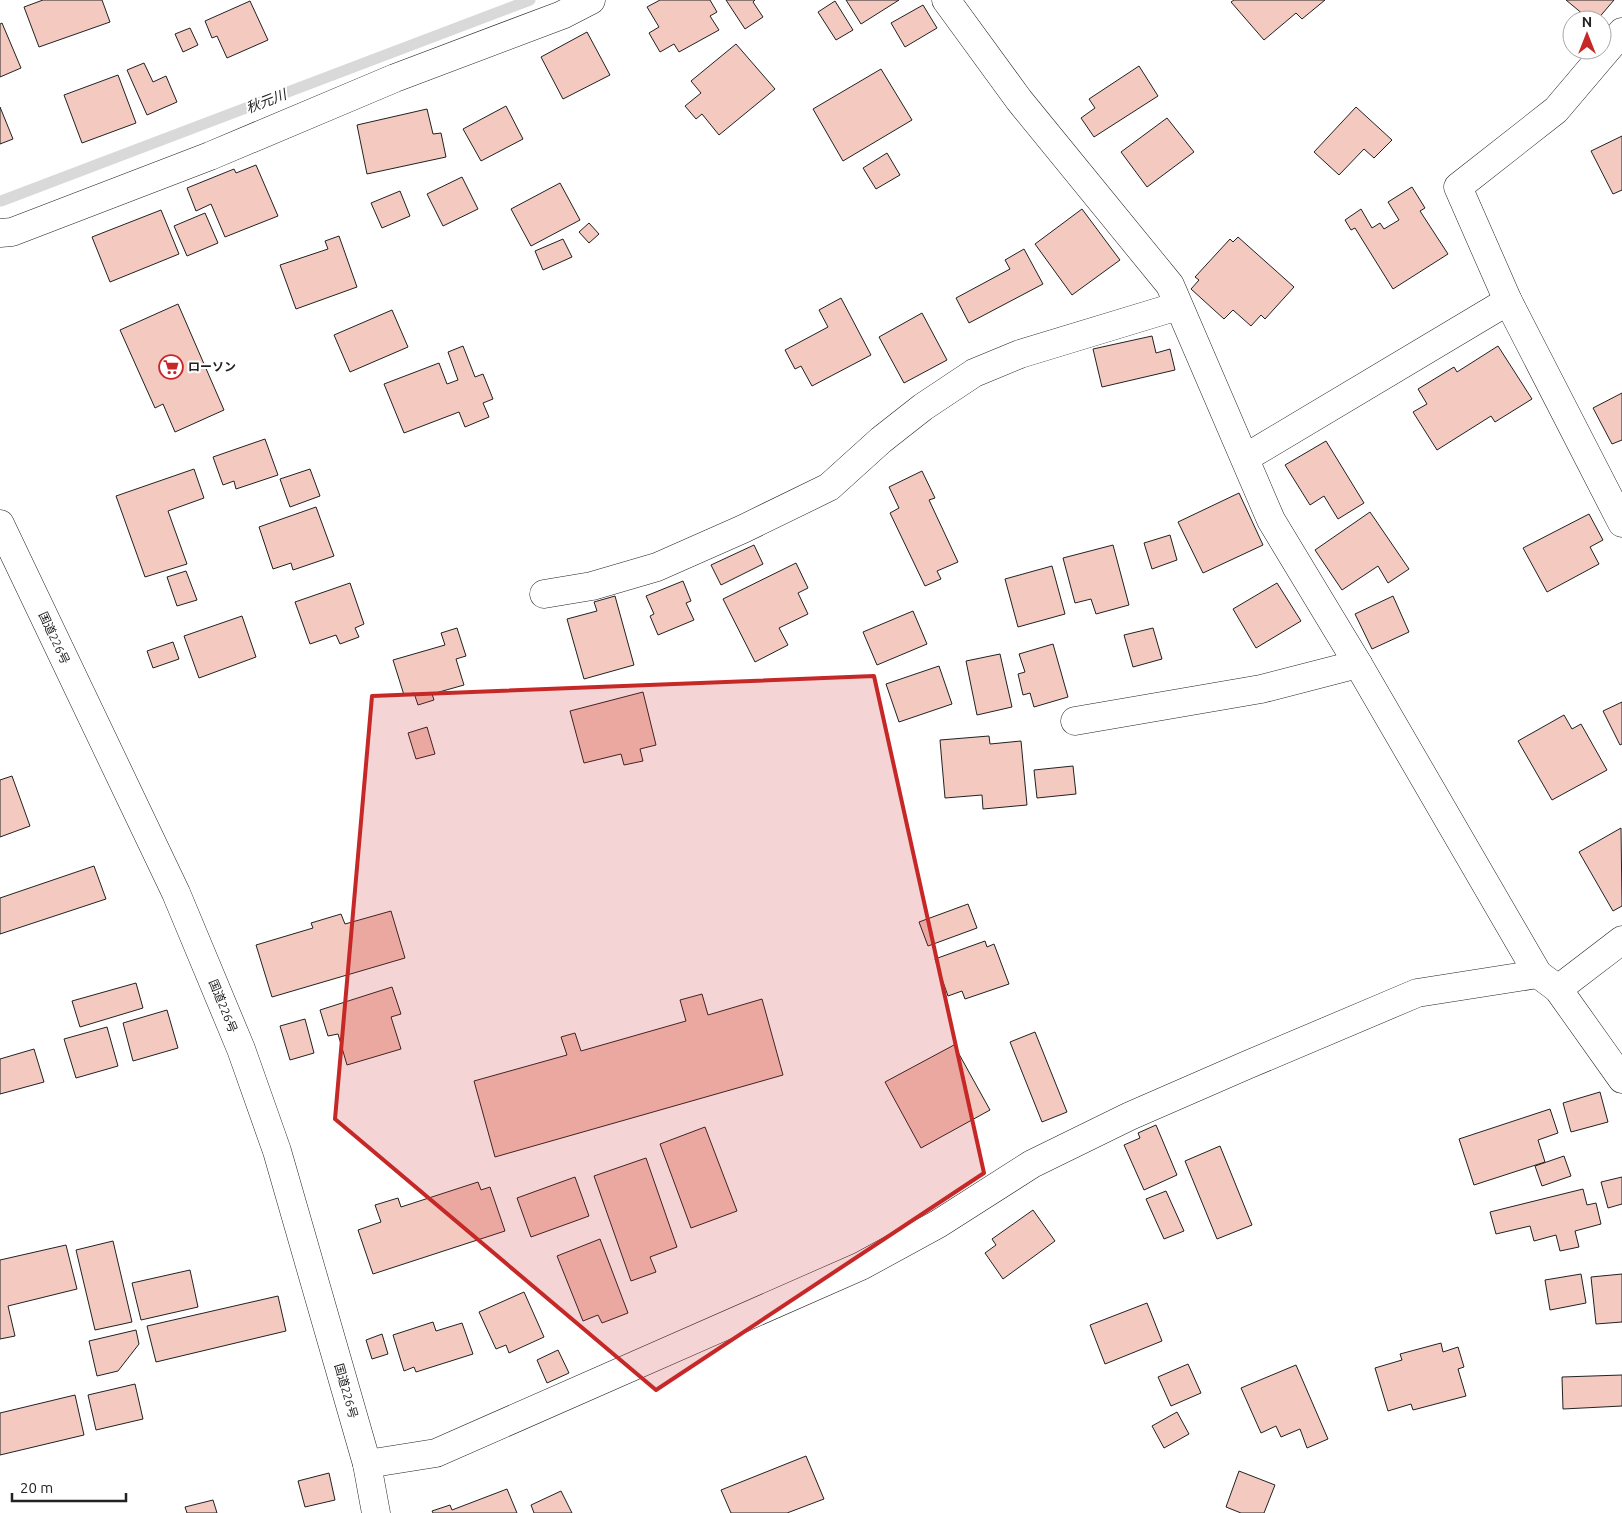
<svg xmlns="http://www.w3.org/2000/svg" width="1622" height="1513" viewBox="0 0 1622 1513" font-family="Ubuntu,'Noto Sans JP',sans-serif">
<rect width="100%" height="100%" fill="#fff"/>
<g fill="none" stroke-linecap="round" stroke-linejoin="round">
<path stroke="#d9d9d9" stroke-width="11" d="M1,201L530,0"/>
</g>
<g fill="#f3c9c0" stroke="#222">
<path d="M43,0H102L110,22L39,47L24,7Z"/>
<path d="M660,0H710L717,12L710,16L719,30L679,52L674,44L660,52L649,33L659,27L647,7Z"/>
<path d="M726,0H755L753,2L763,17L745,29Z"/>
<path d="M846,0H899L861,24Z"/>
<path d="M1234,0H1325L1302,19L1296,13L1264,40L1231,2Z"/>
<path d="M1566,0H1614L1597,20H1590Z"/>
<path d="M250,1L268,40L227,58L217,36L212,38L205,21Z"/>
<path d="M835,1L853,30L836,40L818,12Z"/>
<path d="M923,5L937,28L905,47L891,23Z"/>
<path d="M2,23L21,68L0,77V24Z"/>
<path d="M190,28L198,45L183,52L175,34Z"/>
<path d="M587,32L610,75L563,99L541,57Z"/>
<path d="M736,44L775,89L719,135L702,114L696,119L685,106L701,93L691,81Z"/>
<path d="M144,63L153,82L166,76L177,102L147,115L127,70Z"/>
<path d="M1139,66L1158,96L1094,137L1081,118L1095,108L1089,99Z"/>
<path d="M881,69L912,120L843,161L813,109Z"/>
<path d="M118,75L136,123L82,143L64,95Z"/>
<path d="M506,106L523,139L481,161L463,129Z"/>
<path d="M0,107L13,139L0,144Z"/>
<path d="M1356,107L1392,140L1374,158L1364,149L1339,175L1314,152Z"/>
<path d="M427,109L433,134L441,133L446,157L367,174L357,125Z"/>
<path d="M1167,118L1194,152L1147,187L1121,152Z"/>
<path d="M1622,136V190L1613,194L1591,151Z"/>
<path d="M887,153L900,175L876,189L863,168Z"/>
<path d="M256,165L278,216L225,237L211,204L196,211L187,188L234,169L236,173Z"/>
<path d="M462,177L478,209L443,226L427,194Z"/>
<path d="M560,183L580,220L531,246L511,209Z"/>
<path d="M1412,187L1425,208L1420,211L1448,254L1393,289L1355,228L1351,230L1345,220L1361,209L1372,228L1380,223L1384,229L1399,220L1388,202Z"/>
<path d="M400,191L410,216L382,228L371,203Z"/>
<path d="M1082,209L1120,260L1072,295L1035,244Z"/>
<path d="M161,210L179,254L110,282L92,237Z"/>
<path d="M205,213L218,243L187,256L174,226Z"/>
<path d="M589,223L599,234L589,243L579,232Z"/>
<path d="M339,236L357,287L296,309L280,265L328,249L325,241Z"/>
<path d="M1238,237L1294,287L1265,319L1261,315L1251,326L1233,310L1224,319L1191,289L1199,280L1195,277L1230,239L1233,242Z"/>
<path d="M563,239L572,257L543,270L535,251Z"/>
<path d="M1024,249L1043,284L969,323L956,298L1010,269L1005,260Z"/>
<path d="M841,298L871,355L812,386L801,366L795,369L785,350L828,327L819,310Z"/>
<path d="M178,304L224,410L175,432L163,404L155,408L120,330Z"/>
<path d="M392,310L408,347L350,372L334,335Z"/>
<path d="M922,313L947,360L904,383L879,337Z"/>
<path d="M1152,336L1156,353L1170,349L1175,370L1102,387L1093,349Z"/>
<path d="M463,346L475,377L483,374L493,399L483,403L489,417L465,427L459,412L404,433L384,384L439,363L447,384L458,380L448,352Z"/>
<path d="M1498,346L1532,399L1495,422L1491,416L1437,450L1413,412L1427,404L1418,389L1454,367L1457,372Z"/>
<path d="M1622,393V440L1612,444L1593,408Z"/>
<path d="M265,439L278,475L236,489L234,481L223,485L213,457Z"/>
<path d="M1326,441L1364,503L1338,519L1324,496L1310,505L1285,465Z"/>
<path d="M194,469L204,498L168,511L187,564L145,577L116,496Z"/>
<path d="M310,469L320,496L290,507L280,479Z"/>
<path d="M922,471L935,498L929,500L958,562L937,571L941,579L925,586L890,513L899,508L889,487Z"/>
<path d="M1239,493L1263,545L1203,573L1178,522Z"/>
<path d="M316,507L334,556L293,570L291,563L273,569L259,527Z"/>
<path d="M1370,512L1409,569L1388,583L1378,566L1342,590L1315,550Z"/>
<path d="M1589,514L1603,540L1590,547L1599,564L1547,592L1523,548Z"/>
<path d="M1170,535L1177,560L1152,569L1144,543Z"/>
<path d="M754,545L763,564L721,585L711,565Z"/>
<path d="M1113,545L1129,605L1096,614L1091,599L1075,603L1063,558Z"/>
<path d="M796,563L808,588L798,593L808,614L779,628L788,645L755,662L723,599Z"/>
<path d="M1052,566L1065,614L1018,627L1005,579Z"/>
<path d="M186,571L197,600L177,606L167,577Z"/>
<path d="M683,581L691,601L686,603L694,620L658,635L650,616L654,614L646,596Z"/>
<path d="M350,583L364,624L355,628L359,637L340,644L336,635L310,644L295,602Z"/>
<path d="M1277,583L1301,621L1256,648L1233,609Z"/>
<path d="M615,596L634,665L584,679L567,619L597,611L594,602Z"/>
<path d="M1393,596L1409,632L1372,649L1355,614Z"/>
<path d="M913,611L927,644L877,665L863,632Z"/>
<path d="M242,616L256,657L199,678L184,636Z"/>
<path d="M457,628L466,656L456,659L464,685L432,694L434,700L418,705L414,693L404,695L393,660L445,645L441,633Z"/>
<path d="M1153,628L1162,659L1133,667L1124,635Z"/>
<path d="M173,642L179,659L153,668L147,651Z"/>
<path d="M1053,644L1068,697L1034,707L1030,693L1023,695L1018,674L1025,672L1019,654Z"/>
<path d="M1000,654L1012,707L977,715L966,661Z"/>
<path d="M939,666L952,704L899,722L886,684Z"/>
<path d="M643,692L656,745L640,749L643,761L624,765L621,754L584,763L570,711Z"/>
<path d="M1622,702V744L1620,745L1603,711Z"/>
<path d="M1564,715L1572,729L1581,724L1607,770L1552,800L1518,741Z"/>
<path d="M427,727L435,754L416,759L408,733Z"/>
<path d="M989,736L990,744L1021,741L1027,805L983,809L982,795L945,798L940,740Z"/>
<path d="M1073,766L1076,794L1037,798L1034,770Z"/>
<path d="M12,776L30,826L0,837V780Z"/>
<path d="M1621,828L1622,906L1613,911L1579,852Z"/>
<path d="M94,866L106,899L0,934V898Z"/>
<path d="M968,904L977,928L928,946L919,922Z"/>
<path d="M391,911L405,958L272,997L256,945L313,928L311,923L341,914L345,924Z"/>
<path d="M985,941L987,947L994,944L1009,984L965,999L962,991L948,996L935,959Z"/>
<path d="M136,983L143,1008L80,1027L72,1001Z"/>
<path d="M392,987L401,1014L391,1017L401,1049L347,1065L338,1034L328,1036L320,1010Z"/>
<path d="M702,994L708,1015L762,999L783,1075L495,1157L474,1081L567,1055L561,1037L575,1033L581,1051L686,1021L680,1000Z"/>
<path d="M167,1010L178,1048L133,1061L123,1023Z"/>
<path d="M305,1019L314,1053L290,1060L280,1026Z"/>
<path d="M107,1027L118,1066L76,1078L64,1039Z"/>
<path d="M1035,1032L1067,1112L1042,1122L1010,1042Z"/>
<path d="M954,1045L990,1110L921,1148L885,1082Z"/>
<path d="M34,1049L44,1082L0,1094V1059Z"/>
<path d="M1600,1092L1608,1122L1571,1132L1563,1103Z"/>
<path d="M1550,1109L1558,1133L1538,1140L1545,1162L1474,1185L1459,1139Z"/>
<path d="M1156,1125L1177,1175L1144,1190L1124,1145L1140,1138L1138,1133Z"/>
<path d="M705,1127L737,1211L691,1228L660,1144Z"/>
<path d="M1220,1146L1252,1225L1217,1239L1185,1161Z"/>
<path d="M1564,1156L1571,1176L1542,1186L1535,1166Z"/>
<path d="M646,1158L677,1247L650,1257L656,1272L631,1281L594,1176Z"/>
<path d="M575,1177L589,1216L531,1237L517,1198Z"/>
<path d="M1622,1177V1204L1608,1208L1601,1182Z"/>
<path d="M478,1182L481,1190L490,1187L505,1231L373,1274L358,1230L381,1222L375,1205L398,1198L401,1207Z"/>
<path d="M1583,1189L1587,1205L1596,1203L1601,1224L1575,1231L1579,1247L1560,1251L1556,1235L1534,1241L1530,1226L1496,1234L1490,1212Z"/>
<path d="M1166,1191L1184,1231L1164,1239L1146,1199Z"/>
<path d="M1033,1210L1055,1241L1003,1279L985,1253L996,1245L992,1239Z"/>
<path d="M600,1239L628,1313L602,1323L598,1315L583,1321L557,1256Z"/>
<path d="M113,1241L132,1322L95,1330L76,1250Z"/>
<path d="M66,1245L77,1289L8,1306L15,1336L0,1339V1260Z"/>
<path d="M190,1270L198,1307L141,1320L132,1283Z"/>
<path d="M1581,1274L1586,1303L1550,1310L1545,1280Z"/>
<path d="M1622,1274V1322L1596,1324L1591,1277Z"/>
<path d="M524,1292L544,1337L509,1353L506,1345L496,1349L479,1312Z"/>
<path d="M278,1296L286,1331L156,1362L147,1326Z"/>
<path d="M1147,1303L1162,1341L1105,1364L1090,1325Z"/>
<path d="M433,1322L436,1331L462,1323L473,1354L416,1372L414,1367L404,1371L393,1335Z"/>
<path d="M136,1330L139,1344L118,1371L97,1376L89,1341Z"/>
<path d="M382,1334L388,1354L372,1359L366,1340Z"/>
<path d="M1441,1343L1443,1352L1458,1347L1464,1367L1458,1369L1466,1396L1413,1410L1411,1404L1388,1411L1375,1368L1402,1360L1400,1354Z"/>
<path d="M558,1350L569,1373L547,1383L537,1360Z"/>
<path d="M1188,1364L1201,1393L1171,1406L1158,1377Z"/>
<path d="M1296,1365L1328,1439L1307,1448L1300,1429L1281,1437L1276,1426L1261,1433L1241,1388Z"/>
<path d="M1622,1375V1406L1563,1409L1562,1377Z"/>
<path d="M135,1384L143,1419L96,1430L88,1395Z"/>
<path d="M75,1395L84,1435L0,1455V1413Z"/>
<path d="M1177,1412L1189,1434L1164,1448L1152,1426Z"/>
<path d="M806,1456L824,1499L787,1513H731L721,1490Z"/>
<path d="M1239,1471L1275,1485L1264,1513H1241L1226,1507Z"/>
<path d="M329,1473L335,1500L305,1507L298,1481Z"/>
<path d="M507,1489L517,1513H433L432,1511L450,1505L452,1510Z"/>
<path d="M561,1491L572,1513H534L531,1505Z"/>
<path d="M213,1500L217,1513H187L185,1507Z"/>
</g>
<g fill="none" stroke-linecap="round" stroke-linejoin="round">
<g stroke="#222" stroke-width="29">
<g id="minor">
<path d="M946,0L1019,100L1170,285L1271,520L1358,664L1538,974L1558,989L1622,1079"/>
<path d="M1622,32L1556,110L1458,187L1508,301L1622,523"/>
<path d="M0,233L12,232L210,156L395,78L562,15L591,0"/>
<path d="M1245,458L1508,301"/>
<path d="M544,594L592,586L657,567L743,529L829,487L881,440L923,407L974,373L1020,354L1178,306"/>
<path d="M1075,721L1261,689L1358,664"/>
<path d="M1558,989L1622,940"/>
<path d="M367,1464L436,1453L861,1266L938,1224L1032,1164L1130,1116L1247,1065L1417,993L1538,974"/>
</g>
</g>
<g stroke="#222" stroke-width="29">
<path id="highway" d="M0,524L176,893L241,1049L277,1151L367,1464L376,1513"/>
</g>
<use href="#minor" stroke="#fff" stroke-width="28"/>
<use href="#highway" stroke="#fff" stroke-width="28"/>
</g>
<path fill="#c62828" fill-opacity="0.2" stroke="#c62828" stroke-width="4" stroke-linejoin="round" d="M874,676L984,1173L656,1390L335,1119L372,696Z"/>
<defs>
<g id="supermarket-ring" transform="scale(1.25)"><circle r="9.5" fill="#fff" stroke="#c62828" stroke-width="1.5"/><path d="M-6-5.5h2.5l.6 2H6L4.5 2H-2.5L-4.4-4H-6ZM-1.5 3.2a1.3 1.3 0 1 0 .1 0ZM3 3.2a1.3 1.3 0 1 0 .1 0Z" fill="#c62828"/></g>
</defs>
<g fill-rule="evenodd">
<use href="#supermarket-ring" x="171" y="367"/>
</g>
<g text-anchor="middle" stroke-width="4" stroke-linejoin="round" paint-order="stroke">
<g font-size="12" font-weight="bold" fill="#222" stroke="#fff" text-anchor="start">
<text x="188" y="371">ローソン</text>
</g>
<g font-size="12" fill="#222" stroke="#fff">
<text transform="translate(54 638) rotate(65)" y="4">国道226号</text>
<text transform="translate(223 1006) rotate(68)" y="4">国道226号</text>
<text transform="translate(346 1391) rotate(74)" y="4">国道226号</text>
</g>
<g font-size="14" font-style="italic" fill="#222" stroke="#fff">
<text transform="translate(266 101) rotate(-21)" y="5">秋元川</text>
</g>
</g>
<g transform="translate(1587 35)"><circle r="24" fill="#ffffff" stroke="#a7a7a7"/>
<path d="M0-4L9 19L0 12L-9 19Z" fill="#c62828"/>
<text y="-8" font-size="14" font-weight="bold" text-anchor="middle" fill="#222222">N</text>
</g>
<path d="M12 1493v8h114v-8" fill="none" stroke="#222222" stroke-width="2.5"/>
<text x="20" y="1493" font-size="15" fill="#222222" stroke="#ffffff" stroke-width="4" paint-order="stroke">20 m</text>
</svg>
